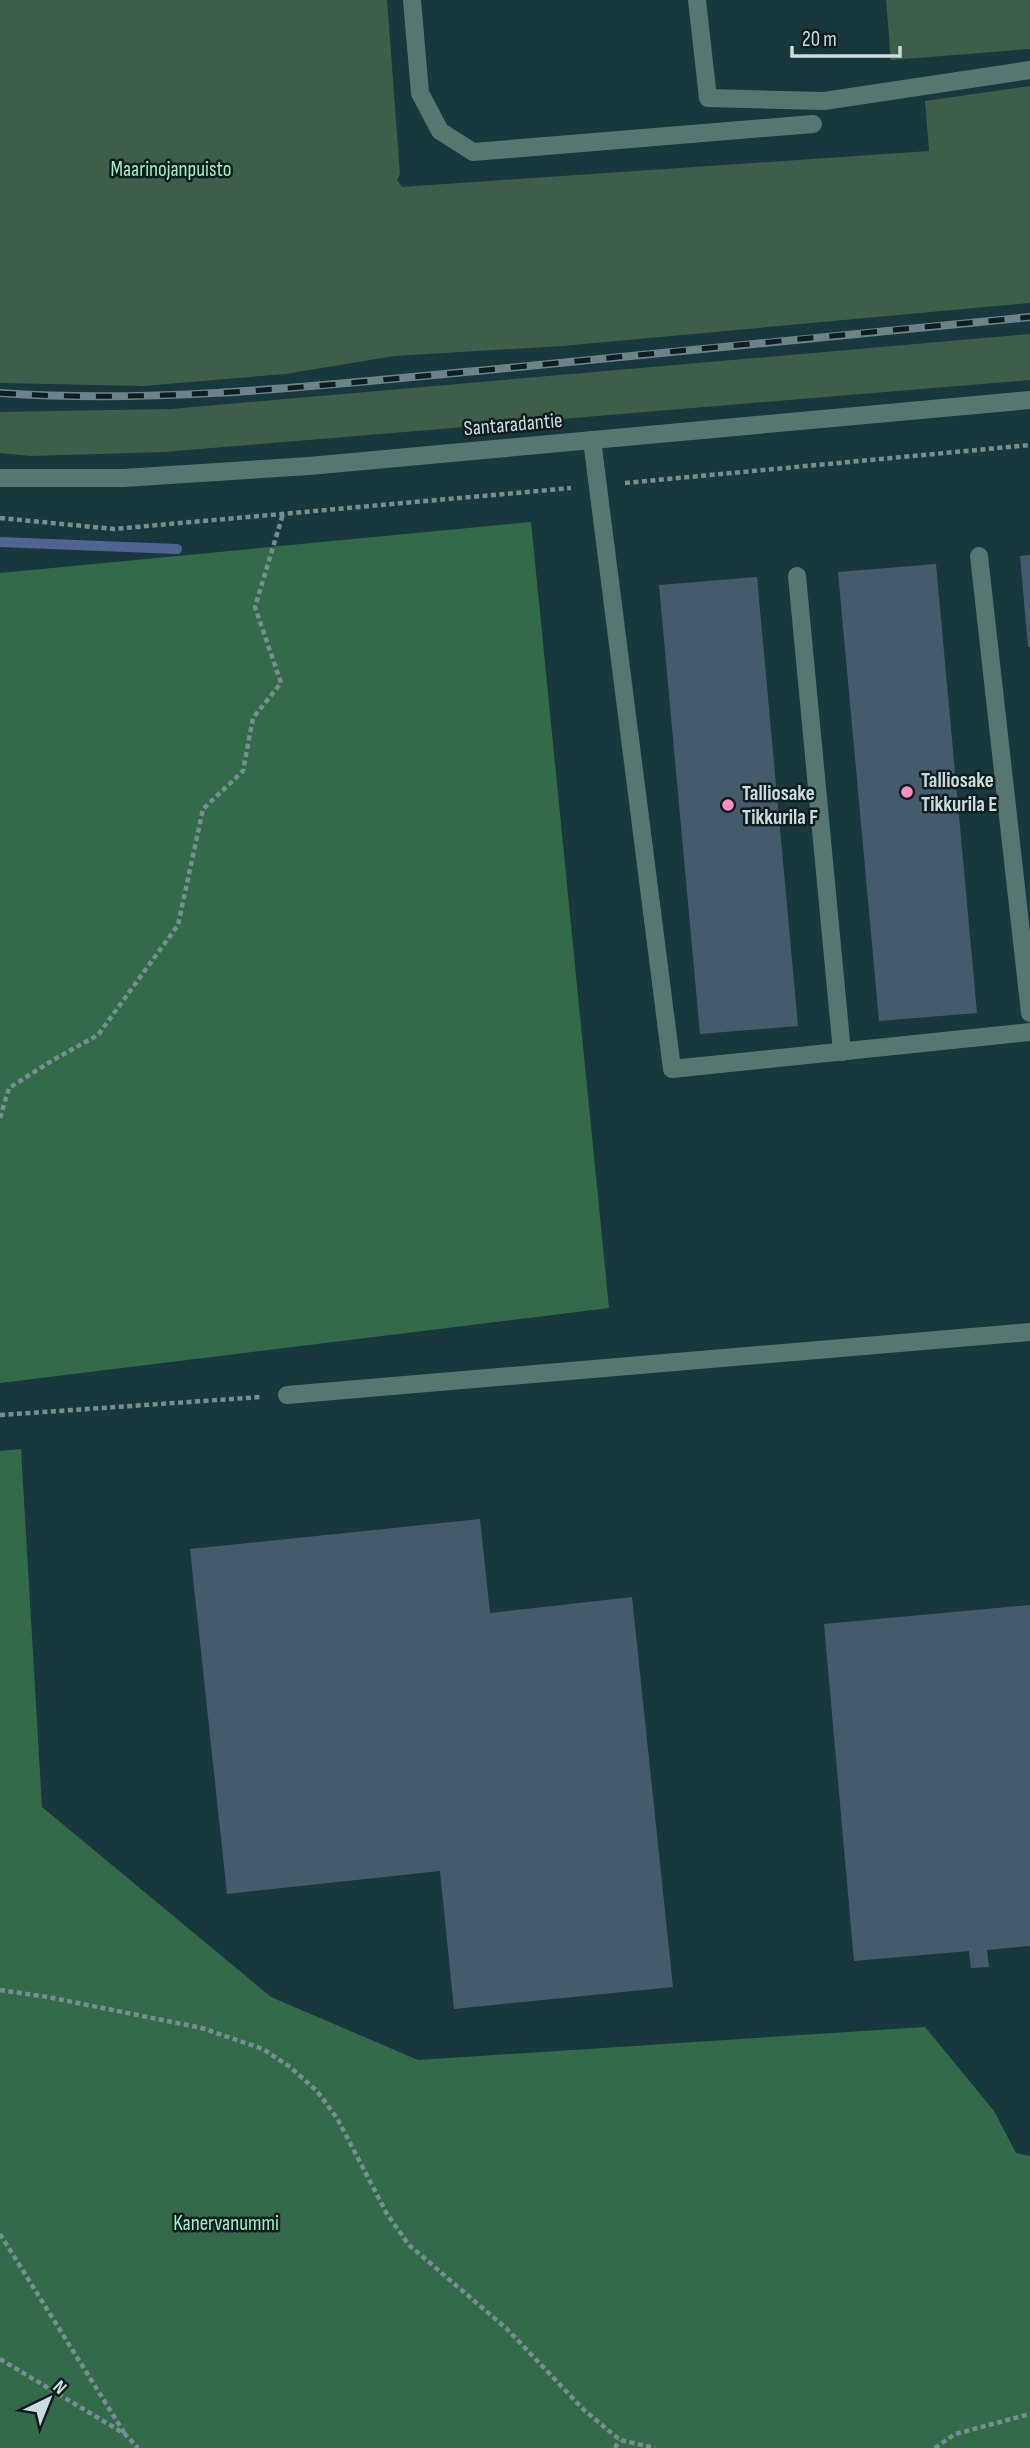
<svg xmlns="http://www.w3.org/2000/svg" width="1030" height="2448" viewBox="0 0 1030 2448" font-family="'Sofia Sans Condensed',sans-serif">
<rect width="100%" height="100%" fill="#19383e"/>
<g fill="#3f5e4a">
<path d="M0,0H387L400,174L397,180L402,187L929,151L925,101L1030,86V303L562,346L394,356L285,374L143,386L0,383Z"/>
<path d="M886,0H1030V49L891,60Z"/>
<path d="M1030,334V380L164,452L31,456L0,453V412L171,409Z"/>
</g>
<g fill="#336b4a">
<path d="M531,522L609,1308L0,1383V573Z"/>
<path d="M21,1449L42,1807L271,1997L418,2060L925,2027L994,2111L1016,2153L1030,2156V2448H0V1451Z"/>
</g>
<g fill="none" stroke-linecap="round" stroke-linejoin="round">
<path stroke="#506393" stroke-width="10" d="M0,542L177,549"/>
</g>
<g fill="#455b6b">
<path d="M1030,555V647H1028L1020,556Z"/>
<path d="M936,564L977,1013L879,1021L838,572Z"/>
<path d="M757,577L798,1026L700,1034L659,585Z"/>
<path d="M480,1519L490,1613L632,1597L673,1987L454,2009L440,1871L227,1894L190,1549Z"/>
<path d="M1030,1605V1946L987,1950L989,1967L971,1968L969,1951L854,1961L824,1624Z"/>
</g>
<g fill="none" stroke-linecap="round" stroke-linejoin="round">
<g stroke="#768e92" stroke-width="4.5" stroke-dasharray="5 3.5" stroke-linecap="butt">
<path d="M625,483L1030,445"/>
<path d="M0,518L114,529L571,488"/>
<path d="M0,1118L9,1088L53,1060L98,1035L178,925L203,809L243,771L253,718L281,683L255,607L283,514"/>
<path d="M0,1415L261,1397"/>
<path d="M0,1990L48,1997L202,2028L263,2049L290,2067L317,2091L337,2118L387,2214L409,2245L507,2329L584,2410L620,2440L655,2448"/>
<path d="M0,2234L125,2434"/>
<path d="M0,2359L125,2434L138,2448"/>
<path d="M615,2448L620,2440"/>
<path d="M935,2448L955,2434L1030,2414"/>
</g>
<g stroke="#577571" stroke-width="18">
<path d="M412,0L420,93L440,131L473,152L813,124"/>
<path d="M697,0L708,98L824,101L1030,70"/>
<path d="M592,440L672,1069L1030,1032"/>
<path d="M0,478H123L309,466L1030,400"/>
<path d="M979,556L1030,1013"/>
<path d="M797,576L842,1052"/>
<path d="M287,1395L1030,1332"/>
</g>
<g stroke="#6c8489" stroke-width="8">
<path id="rail" d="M0,393C162,404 326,385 487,370C668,352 849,334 1030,317"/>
</g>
<use href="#rail" stroke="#101d20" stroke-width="5" stroke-dasharray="16" stroke-linecap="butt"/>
</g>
<g fill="#fb8fc3" stroke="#101d20" stroke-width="2.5">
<circle cx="907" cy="792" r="7"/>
<circle cx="728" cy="805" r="7"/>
</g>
<g text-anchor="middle" stroke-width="5" stroke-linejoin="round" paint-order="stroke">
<g font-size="21" fill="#9ef2be" stroke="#101d20">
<text x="171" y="176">Maarinojanpuisto</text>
<text x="226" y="2230">Kanervanummi</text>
</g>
<g font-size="21" fill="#cbdcdf" stroke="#101d20">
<text transform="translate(513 424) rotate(-5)" y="7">Santaradantie</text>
</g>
<g font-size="21" font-weight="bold" fill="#cbdcdf" stroke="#101d20" text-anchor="start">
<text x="921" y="787">Talliosake<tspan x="921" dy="24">Tikkurila E</tspan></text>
<text x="742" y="800">Talliosake<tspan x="742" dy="24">Tikkurila F</tspan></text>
</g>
</g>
<g transform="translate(49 2399) rotate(43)" stroke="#101d20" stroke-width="5" paint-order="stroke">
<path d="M0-5L12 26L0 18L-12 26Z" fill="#cbdcdf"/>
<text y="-10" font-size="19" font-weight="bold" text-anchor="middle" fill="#cbdcdf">N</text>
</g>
<path d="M792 46v10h108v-10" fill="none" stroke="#cbdcdf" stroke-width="3.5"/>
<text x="802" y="46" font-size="21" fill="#cbdcdf" stroke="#101d20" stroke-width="5" paint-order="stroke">20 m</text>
</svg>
